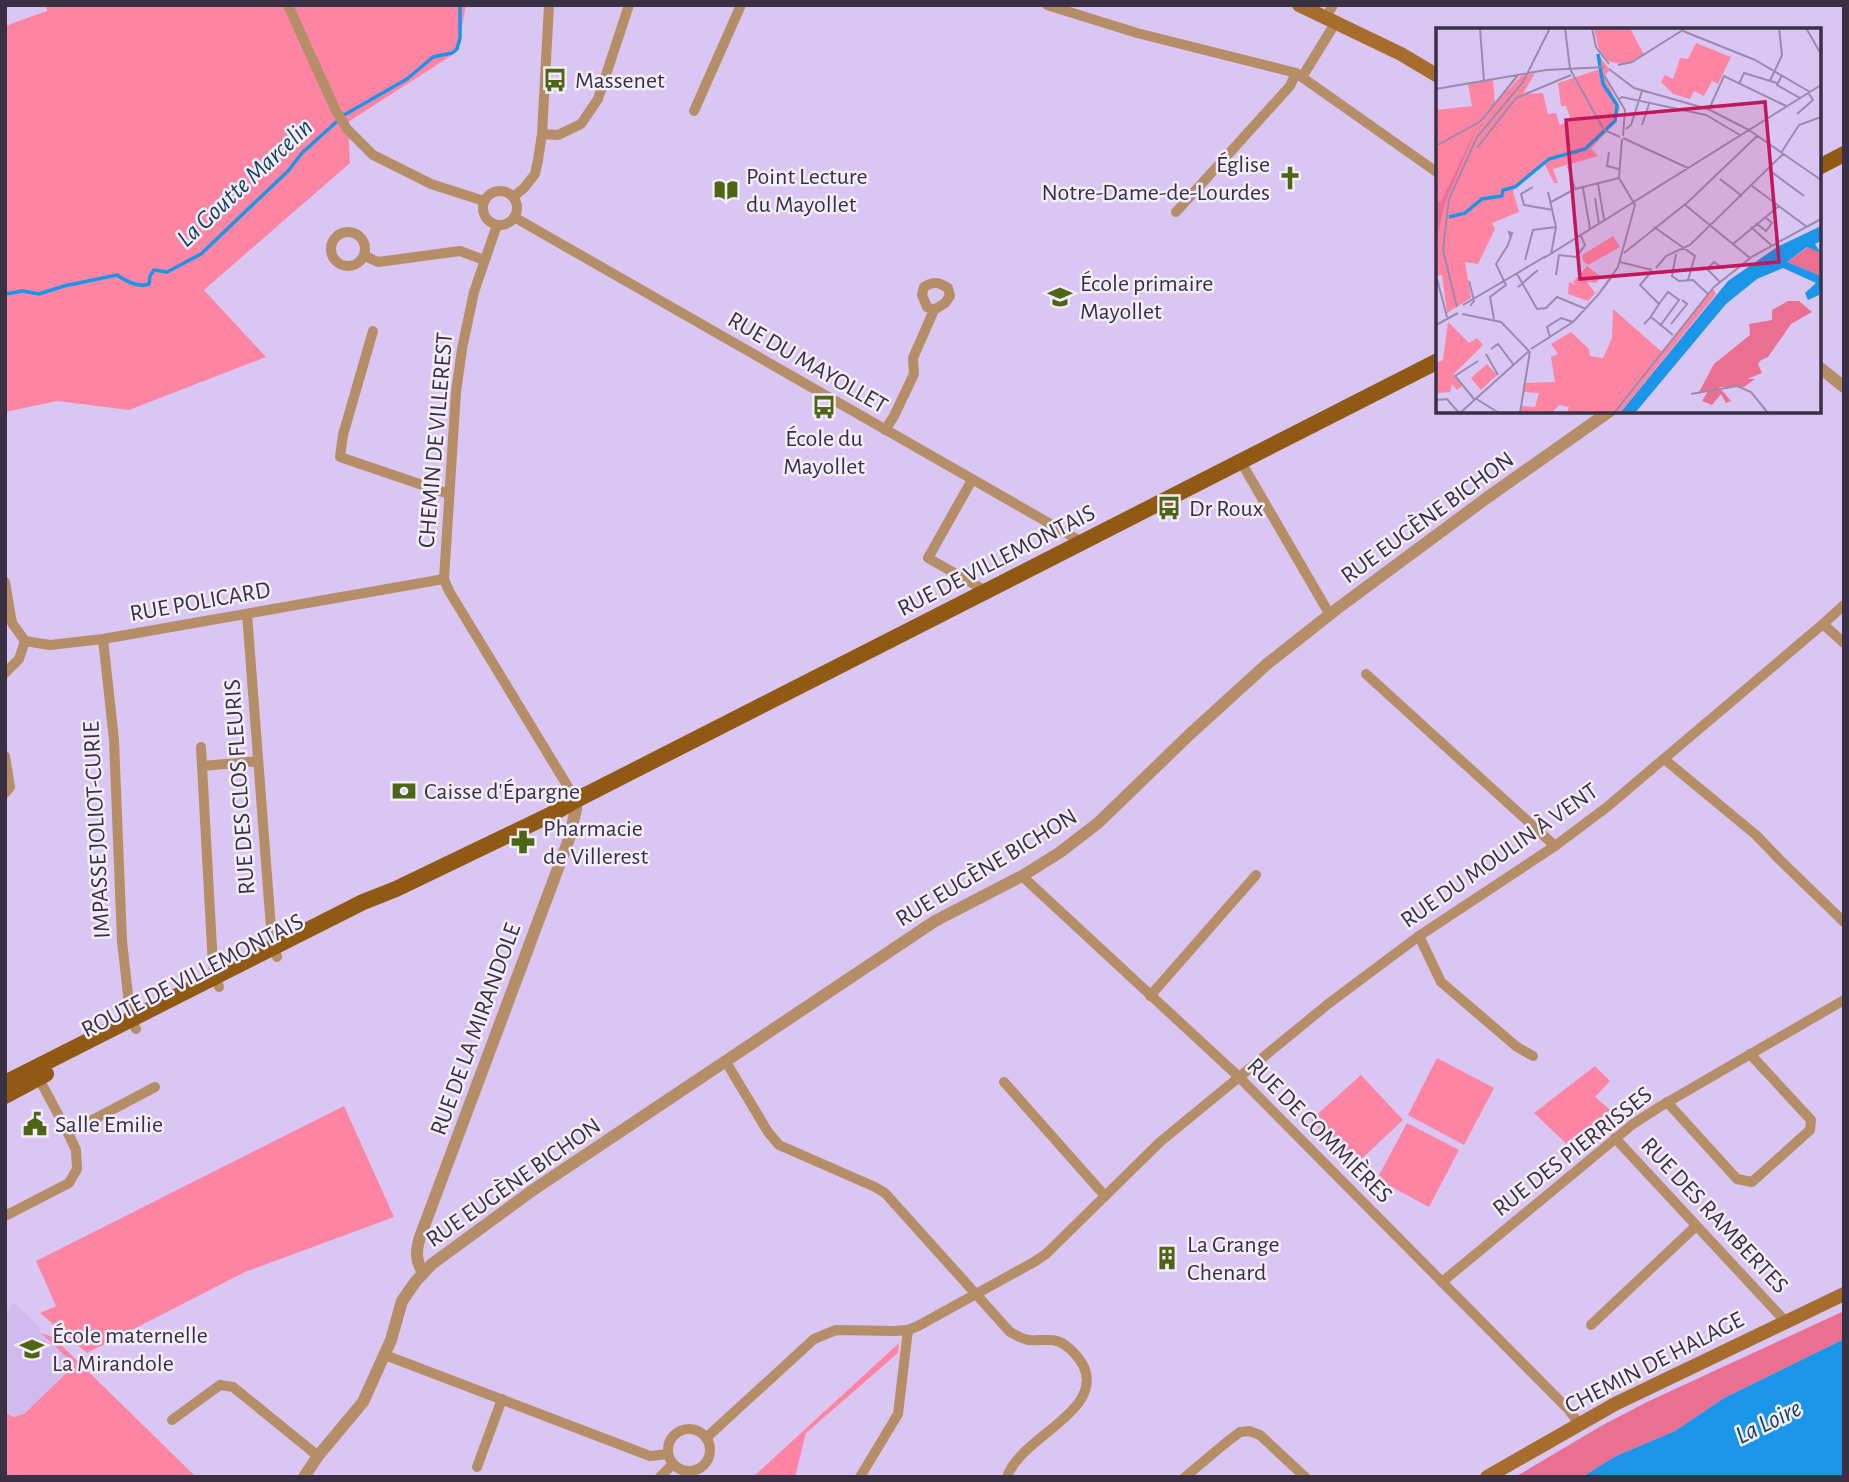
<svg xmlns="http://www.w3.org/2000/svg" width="1849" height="1482" viewBox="0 0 1849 1482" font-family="'Alegreya Sans',sans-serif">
<rect width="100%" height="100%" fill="#dac6f3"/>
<path fill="#d1baed" d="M14,1303L39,1326L40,1332L76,1365L24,1414L13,1417L5,1412V1312Z"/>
<g fill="#fd84a2">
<path d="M46,5H466L457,52L348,122L350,163L204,290L266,357L129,410L57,401L5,412V26L47,11Z"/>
<path d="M1437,1058L1494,1088L1464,1145L1408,1115Z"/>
<path d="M1595,1066L1610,1081L1595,1097L1621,1119L1577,1154L1534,1113Z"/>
<path d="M1361,1075L1403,1120L1354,1166L1311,1120Z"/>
<path d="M344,1106L394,1217L245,1272L87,1353L40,1313L56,1306L36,1261Z"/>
<path d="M1407,1123L1459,1150L1429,1207L1377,1179Z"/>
<path d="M41,1333L53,1337L196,1477H5V1412L13,1417L24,1414L75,1365Z"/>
<path d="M899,1343L898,1353L806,1433L795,1477H753Z"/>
</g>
<path fill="#eb6f90" d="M1844,1311V1339L1724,1398L1675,1431L1616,1456L1582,1477H1515L1601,1426L1647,1402Z"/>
<path fill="#1a95e7" d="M1844,1339V1477H1582L1616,1456L1675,1431L1724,1398Z"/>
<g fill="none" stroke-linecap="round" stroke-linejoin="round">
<path stroke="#1a95e7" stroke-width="3.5" d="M5,294L23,291L39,294L64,286L117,275C126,281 138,288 149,284L150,276L154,270L167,272L201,254L288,171L302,153L344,115L407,79L433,57L452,53L457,49L460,38V5"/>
<g stroke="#b58e68" stroke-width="10">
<path d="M288,5L336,111L347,129L373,155L431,184L484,201"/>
<path d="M1047,5L1137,33L1296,73L1438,173"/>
<path d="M1326,17L1333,5"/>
<path d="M1302,77L1336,22"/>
<path d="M694,111L741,5"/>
<path d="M542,134L558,135L581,124L598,99L629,5"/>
<circle cx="500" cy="208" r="17"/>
<path d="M513,197L524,188L535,174L538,160L542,134L549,5"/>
<path d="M1176,212L1290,86L1296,73"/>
<path d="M514,217L1082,542"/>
<path d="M497,225L474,292L462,349L456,392L444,579L449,591L576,800"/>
<circle cx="348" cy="249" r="17"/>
<path d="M365,256L378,262L460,251L484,260"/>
<path d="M373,331L343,435L340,457L449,494"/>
<path d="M885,430L894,416L914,374L913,358L934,310L945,303L950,296L948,288C939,282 933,281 924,287L922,295L927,307L934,310"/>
<path d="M1241,462L1330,615"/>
<path d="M972,480L928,558L986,591"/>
<path d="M5,582L12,623L25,641L50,645L103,639L444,579"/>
<path d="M247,614L272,941L277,957"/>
<path d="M1823,624L1844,643"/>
<path d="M103,639L114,740L122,941L130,1013L136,1029"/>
<path d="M5,673L19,659L25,641"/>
<path d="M1366,674L1555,846"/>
<path d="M201,747L213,966L219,987"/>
<path d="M5,756L10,787L5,793"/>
<path d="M1664,759L1756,835L1780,860L1844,922"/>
<path d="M203,766L258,761"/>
<path d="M1022,876L1239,1077L1569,1410L1579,1424"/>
<path d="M1419,936L1441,982L1517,1047L1533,1056"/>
<path d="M1150,996L1256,875"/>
<path d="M726,1062L768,1132L779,1145L875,1187L885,1193L1010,1332C1016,1335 1022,1339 1029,1340C1042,1341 1054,1337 1065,1345C1072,1350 1079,1358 1083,1365C1106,1411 1020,1437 1007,1477"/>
<path d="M1004,1082L1105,1196"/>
<path d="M1667,1102L1737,1179L1752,1182L1810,1130L1811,1120L1750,1054"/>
<path d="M68,1133L155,1087"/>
<path d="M1615,1138L1785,1321"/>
<path d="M5,1216L69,1183L77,1169L76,1150L68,1133L37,1075"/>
<path d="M1442,1282L1633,1124L1661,1106L1844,1000"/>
<path d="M1591,1325L1696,1226"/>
<path d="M385,1355L650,1456L668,1454"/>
<path d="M172,1420L220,1385L233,1387L318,1456"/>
<circle cx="689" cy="1450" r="21"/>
<path d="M706,1438L814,1339L836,1330L895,1331L908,1330L918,1326L1034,1262L1046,1254L1160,1142L1328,1004L1419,936L1555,846L1607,807L1823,624L1844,605"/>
<path d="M477,1467L502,1399"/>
<path d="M660,1477L673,1464"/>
<path d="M860,1477L898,1414L908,1330"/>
<path d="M1185,1477L1228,1441L1240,1432L1249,1431L1260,1435L1305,1477"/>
</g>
<g stroke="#b58e68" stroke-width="12">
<path d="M1819,367L1844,387"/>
<path d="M423,1272C415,1260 416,1250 420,1237L569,839L576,809V800"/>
<path d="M304,1477L318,1456L363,1402L391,1340L402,1301L416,1281L432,1264L533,1190L935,921L1022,876L1059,853L1098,823L1189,735L1267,664L1338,608L1488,497L1610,411"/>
</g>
<g stroke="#a66d2e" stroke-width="14">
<path d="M1299,5L1401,54L1438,76"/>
<path d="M1487,1477L1615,1404L1844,1294"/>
</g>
<g stroke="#905914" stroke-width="16">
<path d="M1819,167L1844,154"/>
<path d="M5,1083L363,902L396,889L552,814L576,800L1438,361"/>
<path d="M5,1096L46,1074"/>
</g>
</g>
<defs>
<g id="bus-bare" transform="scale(1.89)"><path d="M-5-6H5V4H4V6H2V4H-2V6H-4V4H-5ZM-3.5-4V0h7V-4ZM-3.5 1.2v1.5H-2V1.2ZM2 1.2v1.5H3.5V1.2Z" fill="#4d6615" stroke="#f4eefc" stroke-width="2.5" paint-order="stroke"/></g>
<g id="church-bare" transform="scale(1.89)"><path d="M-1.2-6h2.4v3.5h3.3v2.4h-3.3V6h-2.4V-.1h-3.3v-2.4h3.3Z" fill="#4d6615" stroke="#f4eefc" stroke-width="2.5" paint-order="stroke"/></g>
<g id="library-bare" transform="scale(1.89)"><path d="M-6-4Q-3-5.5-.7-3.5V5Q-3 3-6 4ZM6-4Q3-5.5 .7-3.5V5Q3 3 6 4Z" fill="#4d6615" stroke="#f4eefc" stroke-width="2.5" paint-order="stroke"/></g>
<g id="school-bare" transform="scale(1.89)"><path d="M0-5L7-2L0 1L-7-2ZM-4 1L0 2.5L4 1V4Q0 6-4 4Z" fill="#4d6615" stroke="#f4eefc" stroke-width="2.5" paint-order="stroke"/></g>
<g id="bank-bare" transform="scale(1.89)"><path d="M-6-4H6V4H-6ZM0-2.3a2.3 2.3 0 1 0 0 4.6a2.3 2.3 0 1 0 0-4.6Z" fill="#4d6615" stroke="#f4eefc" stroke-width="2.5" paint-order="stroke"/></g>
<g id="pharmacy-bare" transform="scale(1.89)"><path d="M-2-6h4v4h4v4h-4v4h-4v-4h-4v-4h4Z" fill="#4d6615" stroke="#f4eefc" stroke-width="2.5" paint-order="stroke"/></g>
<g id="civic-bare" transform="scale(1.89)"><path d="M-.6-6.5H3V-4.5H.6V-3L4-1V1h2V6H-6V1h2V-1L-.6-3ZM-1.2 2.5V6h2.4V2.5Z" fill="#4d6615" stroke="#f4eefc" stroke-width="2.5" paint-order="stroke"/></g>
<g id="building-bare" transform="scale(1.89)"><path d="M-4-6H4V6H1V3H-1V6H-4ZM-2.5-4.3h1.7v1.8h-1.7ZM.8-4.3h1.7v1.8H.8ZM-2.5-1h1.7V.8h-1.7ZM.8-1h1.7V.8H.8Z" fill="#4d6615" stroke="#f4eefc" stroke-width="2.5" paint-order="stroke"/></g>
</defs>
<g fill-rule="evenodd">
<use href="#bus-bare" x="555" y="80"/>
<use href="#church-bare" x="1290" y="178"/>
<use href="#library-bare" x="726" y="190"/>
<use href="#school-bare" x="1060" y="297"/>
<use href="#bus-bare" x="824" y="407"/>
<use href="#bus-bare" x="1169" y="508"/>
<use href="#bank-bare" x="404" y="791"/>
<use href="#pharmacy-bare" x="523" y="842"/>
<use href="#civic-bare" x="35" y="1124"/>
<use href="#building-bare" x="1167" y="1258"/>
<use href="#school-bare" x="32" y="1349"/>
</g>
<g text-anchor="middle" stroke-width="5" stroke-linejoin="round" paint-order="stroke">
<g font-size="24" fill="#393143" stroke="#f4eefc" text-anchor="start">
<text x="575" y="88">Massenet</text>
<text x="1270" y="172" text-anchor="end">Église<tspan x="1270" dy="28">Notre-Dame-de-Lourdes</tspan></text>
<text x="746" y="184">Point Lecture<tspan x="746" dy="28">du Mayollet</tspan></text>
<text x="1080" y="291">École primaire<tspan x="1080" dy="28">Mayollet</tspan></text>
<text x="824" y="446" text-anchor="middle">École du<tspan x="824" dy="28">Mayollet</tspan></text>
<text x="1189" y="516">Dr Roux</text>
<text x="424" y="799">Caisse d'Épargne</text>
<text x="543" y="836">Pharmacie<tspan x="543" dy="28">de Villerest</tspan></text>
<text x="55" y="1132">Salle Emilie</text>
<text x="1187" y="1252">La Grange<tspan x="1187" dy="28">Chenard</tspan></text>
<text x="52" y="1343">École maternelle<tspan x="52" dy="28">La Mirandole</tspan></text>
</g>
<g font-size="24" fill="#393143" stroke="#f4eefc">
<text transform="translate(808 362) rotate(30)" y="8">RUE DU MAYOLLET</text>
<text transform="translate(435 440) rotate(-85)" y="8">CHEMIN DE VILLEREST</text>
<text transform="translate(1427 517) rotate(-36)" y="8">RUE EUGÈNE BICHON</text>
<text transform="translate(996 560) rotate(-27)" y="8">RUE DE VILLEMONTAIS</text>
<text transform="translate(200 601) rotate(-10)" y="8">RUE POLICARD</text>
<text transform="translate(239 787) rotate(-94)" y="8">RUE DES CLOS FLEURIS</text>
<text transform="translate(96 830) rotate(-93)" y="8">IMPASSE JOLIOT-CURIE</text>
<text transform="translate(1499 855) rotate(-35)" y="8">RUE DU MOULIN À VENT</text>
<text transform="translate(986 867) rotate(-31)" y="8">RUE EUGÈNE BICHON</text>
<text transform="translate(192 975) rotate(-27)" y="8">ROUTE DE VILLEMONTAIS</text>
<text transform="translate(475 1029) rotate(-70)" y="8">RUE DE LA MIRANDOLE</text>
<text transform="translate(1320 1130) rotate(45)" y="8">RUE DE COMMIÈRES</text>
<text transform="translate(1572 1151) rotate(-38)" y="8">RUE DES PIERRISSES</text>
<text transform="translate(513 1182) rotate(-35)" y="8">RUE EUGÈNE BICHON</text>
<text transform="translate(1715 1215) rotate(47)" y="8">RUE DES RAMBERTES</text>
<text transform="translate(1654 1362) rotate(-27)" y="8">CHEMIN DE HALAGE</text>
</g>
<g font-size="26" font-style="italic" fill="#154162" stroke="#f4eefc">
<text transform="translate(244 182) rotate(-43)" y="9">La Goutte Marcelin</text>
<text transform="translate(1768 1421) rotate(-26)" y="9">La Loire</text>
</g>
</g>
<g transform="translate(1436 28)">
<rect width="385" height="385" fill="#dac6f3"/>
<path d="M158,0H194L208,27L188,37L172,33L163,21ZM260,15L295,29L282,56L276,53L268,68L258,63L254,71L237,66L225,54L229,47L237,51L244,30L252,31ZM164,29L174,42L168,48L184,80L180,93L155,121L162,128L117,141L122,155H118L108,135L84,154L77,163L83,184L56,195L59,201L42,236L29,234L35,270L11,285L6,247L0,248V82L36,78L32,56L57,52L59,75L85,48L99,45L87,66L107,65L112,86L120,85L124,97L135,92L130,78H125L122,55L164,41ZM177,208L184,219L152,237L147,233L146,227ZM147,235L165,249L160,255L151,254L159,265L166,258L152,273L132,266L133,254L140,257L137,254L151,238ZM277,261L280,266L184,385H131L133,379L123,377L116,385H84L86,378L99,379L103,365L88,364V355L119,354L115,329L122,326L115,316L135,304L153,321L154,328L167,330L176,310L177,281L226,324ZM12,294L33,315L41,310L47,317L17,347L26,358L21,362L16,356L14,364L0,365V335L7,332ZM51,336L61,347L45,362L35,350Z" fill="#fd84a2"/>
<path d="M42,97L9,175L2,205L0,173L5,174ZM372,219L385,225V248L351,234ZM352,273H363L376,284L355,296L332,329L325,332L322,336L326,345L311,351H319L308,359H283L295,373L290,375L285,366L276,377L266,373L272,363L262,366L278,336L314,307L313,296L336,292V282Z" fill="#eb6f90"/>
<path d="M385,198V213L379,216L385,225L371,219L351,234L385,248L383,267L372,272L369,265L380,255L347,240L321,251L290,276L199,385H184L292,253L341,219Z" fill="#1a95e7"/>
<path fill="none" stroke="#1a95e7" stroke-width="3.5" d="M13,189L29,185L46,171L66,168L67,162L79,159L113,131L149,121L179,93L181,77L167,56L162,26"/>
<path fill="none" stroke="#9a8aad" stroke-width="2" d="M44,0L48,53M129,0L134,41M156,0L160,19L173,36M370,0L385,26M247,3L319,32L374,64M182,37L196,34L250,0M134,41L168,102L184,109M173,41L198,60L272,81L313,102M168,47L189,82L187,108M346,47L341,57L364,70M334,53L346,27L343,0M303,56L308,45L341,55M0,61L110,42L169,39M182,72L186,69L270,87L304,107M273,81L288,48L350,78M361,86L377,72L373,66M206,97L213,76M190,101L195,97L206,63M313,102L385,152M187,110L252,140M0,118L45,93L82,47M41,120L80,70L135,47M173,124L171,138L183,141M345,125L363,97L385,89M132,138L139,161L183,150M333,142L368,168M183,150L186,111M284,151L306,168M162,156L168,191M316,158L371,199M97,159L85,166L88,177L117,182M147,160L154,201M112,164L120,199L115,226M159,170L163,196M115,174L139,161M248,176L314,230M320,195L330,203L336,195L329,189M218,199L259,228L252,252M315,199L335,217M297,216L343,178M188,225L252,174L321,108M240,226L236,248L243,253L257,252L272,266M108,230L385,57M89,232L97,202L120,199M184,234L216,242M220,240L230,228L254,217L347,126M81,246L101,281L110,280L121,269L150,281M178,246L162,267L182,239L199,177L183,150M0,247L11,289M120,247L123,227L140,229L149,217L145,208M33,253L38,273L34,278M284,254L271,241L278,234L288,241M82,259L102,242M223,276L232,264L243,272L224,298M27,277L110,228M21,279L7,222L13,171L41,109L87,54L114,0M26,286L65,294L93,323M214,290L223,276L204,257L216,243M58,291L54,269L70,257L60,236L72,217L76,205L73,204L75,210M208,296L215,289L237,307M235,296L251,276L246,272M0,297L22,285M114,309L111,299L125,290L137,294M55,321L62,316L77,336M95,321L137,294L162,267M50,326L62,347M255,366L301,358L315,364L332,385M39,370L63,385M38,371L19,348L42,333M0,372L11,371L23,385M24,385L93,323M84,385L94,323M178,385L278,259L317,228L385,191"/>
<path fill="#c2185b" fill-opacity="0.15" stroke="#c2185b" stroke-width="3.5" d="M329,74L343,234L144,251L130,92Z"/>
<rect width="385" height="385" fill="none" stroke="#393143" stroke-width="3.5"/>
</g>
<rect width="1849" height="1482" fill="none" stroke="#393143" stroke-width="14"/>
</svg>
